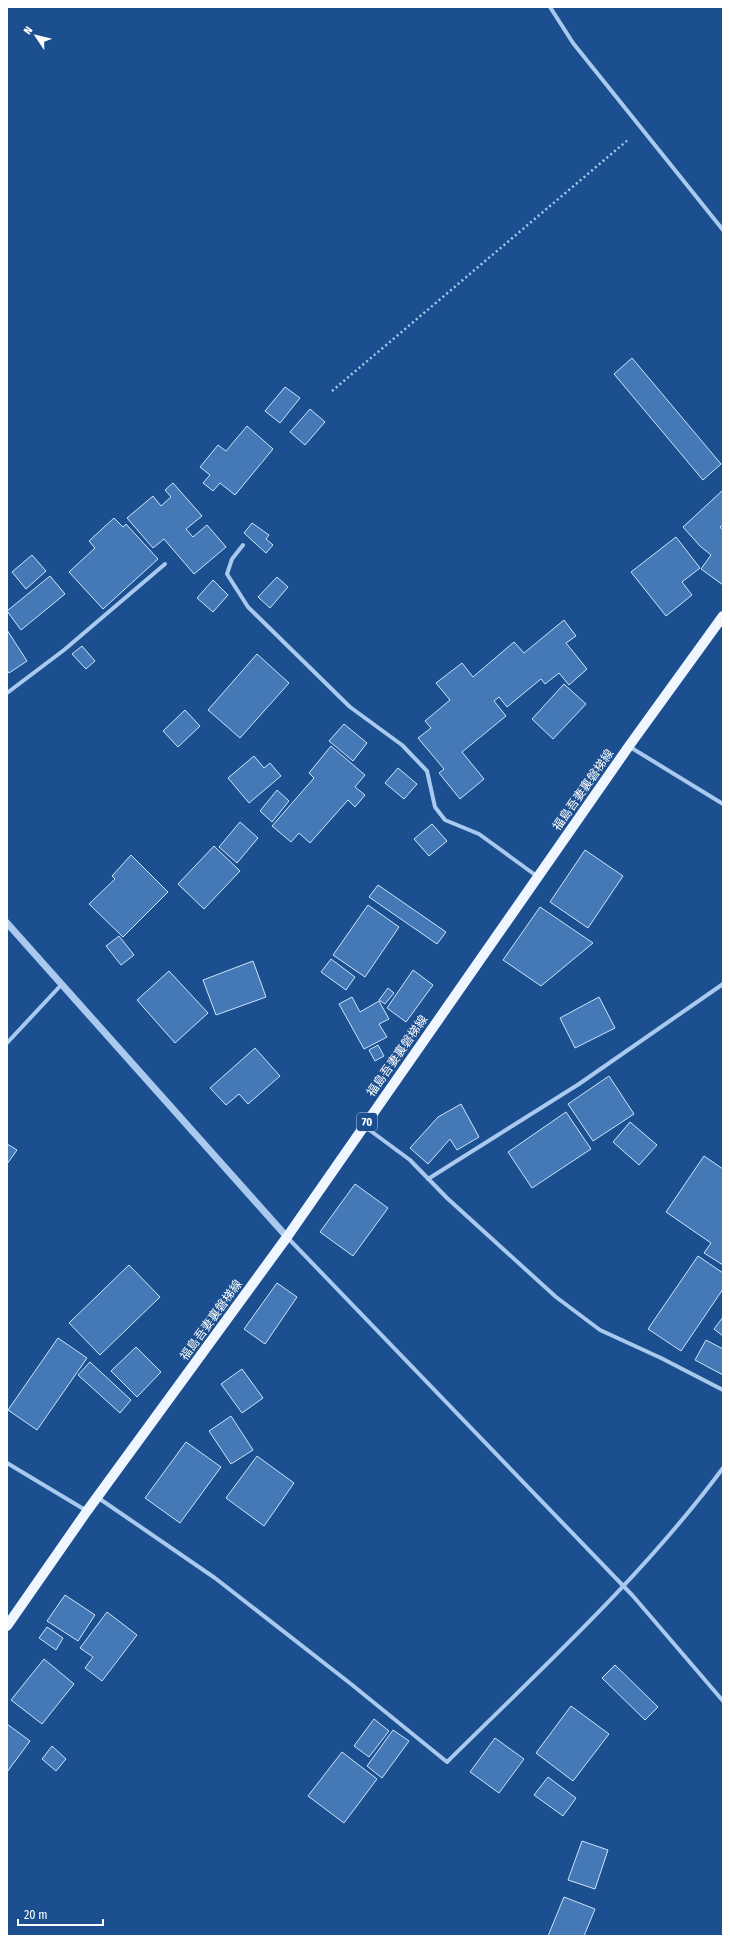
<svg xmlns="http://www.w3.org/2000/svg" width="730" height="1943" viewBox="0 0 730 1943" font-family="'Fira Sans Condensed','Noto Sans JP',sans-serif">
<rect width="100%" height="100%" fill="#1b4f8f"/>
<g fill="#4478b7" stroke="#cfe3fa">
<path d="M632,358L721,464L703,480L614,374Z"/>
<path d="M285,387L300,398L280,423L265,411Z"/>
<path d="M310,409L325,422L305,445L290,432Z"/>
<path d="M247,426L273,449L235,495L220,483L213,491L203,483L210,475L200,467L218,445L226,451Z"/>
<path d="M173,483L202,516L186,529L193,537L207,525L226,547L194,574L164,539L153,548L127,518L153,496L161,506L171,497L165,490Z"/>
<path d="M723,490V525L720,527L723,530V585L701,569L711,555L700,546L683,527Z"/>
<path d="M114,518L123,527L126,524L158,559L103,609L69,572L95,548L89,541Z"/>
<path d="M252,523L269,535L266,539L273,545L266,553L244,533Z"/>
<path d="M676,537L700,568L682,582L692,595L666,616L631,572Z"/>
<path d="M32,555L46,571L26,589L12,572Z"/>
<path d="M50,576L65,594L21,630L7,611Z"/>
<path d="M277,577L288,587L270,608L258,597Z"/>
<path d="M213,580L228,595L213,612L197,598Z"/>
<path d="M564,620L576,636L566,643L587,669L569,685L559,673L545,684L541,679L507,707L499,697L494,701L506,716L462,752L484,779L460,799L439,773L444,769L418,738L431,728L425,721L450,700L436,683L462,663L473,677L514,642L524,653Z"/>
<path d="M7,630L27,661L9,673L7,670Z"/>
<path d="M82,646L95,661L86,669L72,654Z"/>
<path d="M257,654L289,683L240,738L208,710Z"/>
<path d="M564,684L586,704L553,739L532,719Z"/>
<path d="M185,710L200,726L178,747L163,731Z"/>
<path d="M344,724L367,743L353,761L329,741Z"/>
<path d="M331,746L365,775L355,787L365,795L355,807L348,800L310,843L299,833L291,842L272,826L314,778L309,773Z"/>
<path d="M254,756L264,768L270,763L281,776L249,803L228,778Z"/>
<path d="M398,768L417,784L404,799L385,783Z"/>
<path d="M277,790L289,801L272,822L260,811Z"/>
<path d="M240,822L258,838L237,863L219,847Z"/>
<path d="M432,824L447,841L429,856L414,839Z"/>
<path d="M214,846L240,871L204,909L178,884Z"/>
<path d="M585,850L623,876L588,928L550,902Z"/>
<path d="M131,855L168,892L123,937L89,904L115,879L112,876Z"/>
<path d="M378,885L446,932L437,944L369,897Z"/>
<path d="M368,905L399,927L365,977L333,955Z"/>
<path d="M540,907L593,943L541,986L503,960Z"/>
<path d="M119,936L134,955L121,965L106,946Z"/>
<path d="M331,959L355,977L346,990L321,972Z"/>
<path d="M253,961L266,997L216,1015L203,980Z"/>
<path d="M413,970L433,985L406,1022L387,1008Z"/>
<path d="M169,971L208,1013L175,1043L137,1000Z"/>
<path d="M388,988L394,993L385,1004L379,1000Z"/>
<path d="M352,997L360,1012L379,1001L389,1019L379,1024L387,1037L364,1049L339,1004Z"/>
<path d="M599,997L615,1028L575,1048L560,1018Z"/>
<path d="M378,1045L384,1056L375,1061L369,1050Z"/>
<path d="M255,1048L280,1076L248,1104L239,1094L226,1105L210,1088Z"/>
<path d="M609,1076L634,1114L593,1141L568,1104Z"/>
<path d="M461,1104L479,1137L457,1150L450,1139L428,1164L410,1148L438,1117Z"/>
<path d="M566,1112L591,1149L532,1188L508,1152Z"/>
<path d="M630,1122L657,1145L639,1165L613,1142Z"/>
<path d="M7,1144L17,1150L7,1164Z"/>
<path d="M704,1156L723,1169V1265L704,1253L711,1243L666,1212Z"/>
<path d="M355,1184L388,1208L353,1256L320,1232Z"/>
<path d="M698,1256L723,1273V1289L681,1351L648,1329Z"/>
<path d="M129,1265L160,1297L100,1355L69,1323Z"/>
<path d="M277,1283L297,1297L265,1344L244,1329Z"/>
<path d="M723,1317V1336L714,1329Z"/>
<path d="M58,1338L87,1358L37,1430L8,1410Z"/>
<path d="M706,1340L723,1349V1375L695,1360Z"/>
<path d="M136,1347L161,1372L137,1397L111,1371Z"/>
<path d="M90,1362L131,1400L120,1413L78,1375Z"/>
<path d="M242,1369L263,1398L242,1413L221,1384Z"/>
<path d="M231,1416L253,1450L231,1464L209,1431Z"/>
<path d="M186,1442L221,1467L180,1523L145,1498Z"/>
<path d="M257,1456L294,1483L264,1526L226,1498Z"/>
<path d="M65,1595L95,1615L78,1641L47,1621Z"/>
<path d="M107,1612L137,1635L102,1681L85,1668L93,1657L80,1648Z"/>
<path d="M47,1627L63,1638L56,1650L39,1638Z"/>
<path d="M44,1659L74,1684L42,1724L11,1700Z"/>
<path d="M615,1665L658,1707L645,1720L602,1678Z"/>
<path d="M571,1706L609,1734L573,1781L536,1753Z"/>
<path d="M374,1719L389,1731L369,1757L354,1746Z"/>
<path d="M7,1724L30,1741L7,1772Z"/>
<path d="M393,1730L409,1741L382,1778L367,1766Z"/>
<path d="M495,1738L524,1759L499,1793L470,1772Z"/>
<path d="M52,1746L66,1759L56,1771L42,1759Z"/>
<path d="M342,1752L377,1779L344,1823L308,1796Z"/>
<path d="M548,1777L576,1798L563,1816L534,1795Z"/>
<path d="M582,1841L608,1850L595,1889L568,1880Z"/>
<path d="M564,1897L595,1909L584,1936H548Z"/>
</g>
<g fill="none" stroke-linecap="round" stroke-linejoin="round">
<path stroke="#a9c9ee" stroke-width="2.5" stroke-dasharray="2 3" stroke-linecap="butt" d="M332,391L629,139"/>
<g stroke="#a9c9ee" stroke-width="4">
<path d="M550,7L573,43L723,230"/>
<path d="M243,545L232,559L227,574L248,607L350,707L402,745L427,771L435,807L445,820L479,834L538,877"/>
<path d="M7,693L64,650L165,564"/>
<path d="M630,747L723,804"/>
<path d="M7,1043L62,984"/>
<path d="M364,1126L410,1160L447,1198L556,1297L600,1330L661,1358L723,1390"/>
<path d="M428,1179L579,1084L723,984"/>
<path d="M287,1237L633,1596L723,1701"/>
<path d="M7,1463L87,1511"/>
<path d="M97,1497L215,1578L351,1684L447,1762C542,1668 643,1576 723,1468"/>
</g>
<path stroke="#a9c9ee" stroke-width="7" d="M7,923L287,1237"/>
<path stroke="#f0f6ff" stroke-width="10" d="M7,1626L87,1511L287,1237L629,746L723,616"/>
</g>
<g text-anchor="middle" stroke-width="3" stroke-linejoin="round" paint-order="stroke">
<rect fill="#1b4f8f" stroke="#bbcadd" stroke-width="1" x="357" y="1113" width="20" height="18" rx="3"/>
<g font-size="11" font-weight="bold" fill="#fff">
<text x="367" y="1126">70</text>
</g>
<g font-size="12" fill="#fff" stroke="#1b4f8f">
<text transform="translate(583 790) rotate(-55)" y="4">福島吾妻裏磐梯線</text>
<text transform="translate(397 1056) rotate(-55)" y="4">福島吾妻裏磐梯線</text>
<text transform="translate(211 1320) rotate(-54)" y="4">福島吾妻裏磐梯線</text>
</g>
</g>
<rect width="730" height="1943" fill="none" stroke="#ffffff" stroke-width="16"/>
<g transform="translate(36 36) rotate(305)" stroke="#1b4f8f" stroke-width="3" paint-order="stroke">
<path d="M0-3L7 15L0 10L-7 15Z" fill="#ffffff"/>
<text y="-6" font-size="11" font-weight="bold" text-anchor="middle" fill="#ffffff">N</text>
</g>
<path d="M18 1919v6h85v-6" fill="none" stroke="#ffffff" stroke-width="2"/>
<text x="24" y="1919" font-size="12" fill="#ffffff" stroke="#1b4f8f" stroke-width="3" paint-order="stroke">20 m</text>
</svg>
